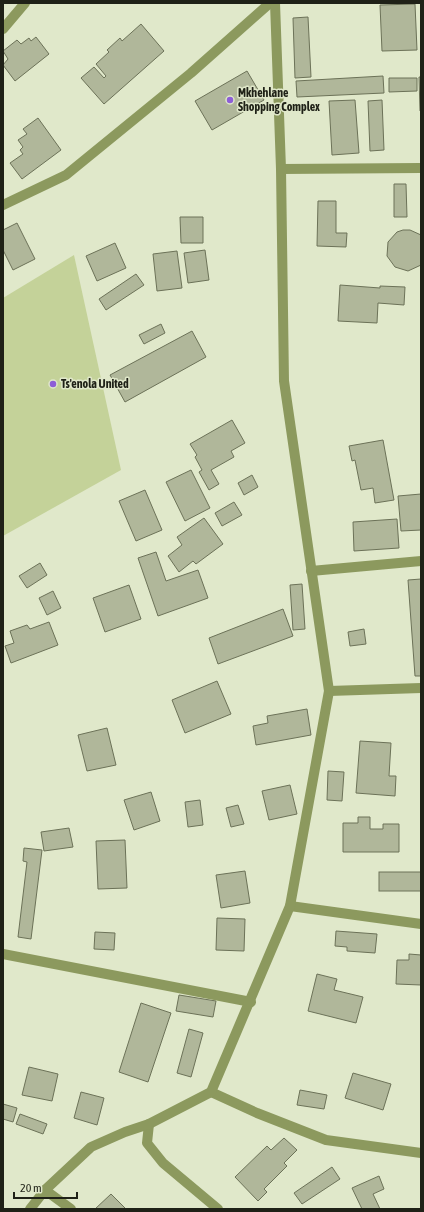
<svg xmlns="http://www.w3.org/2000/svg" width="424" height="1212" viewBox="0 0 424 1212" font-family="'Asap Condensed',sans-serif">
<rect width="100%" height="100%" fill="#e0e8ca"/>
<path fill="#c4d299" d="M74,255L121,470L3,536V298Z"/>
<g fill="#b0b79a" stroke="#6c7258">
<path d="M415,4L417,50L382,51L380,5Z"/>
<path d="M308,17L311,77L295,78L293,18Z"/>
<path d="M141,24L164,51L104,104L81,78L94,67L104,78L106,76L96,64L109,52L107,50L120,38L122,41Z"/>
<path d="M36,37L49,54L15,81L3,65L8,59L3,51L17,40L21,44L29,38L31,41Z"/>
<path d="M247,71L264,100L212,130L195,101Z"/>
<path d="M383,76L384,93L297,97L296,81Z"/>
<path d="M419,77H421V111H420Z"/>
<path d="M389,78H417V91L389,92Z"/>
<path d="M355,100L359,153L332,155L329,101Z"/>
<path d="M382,100L384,150L370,151L368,101Z"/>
<path d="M38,118L61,150L22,179L10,163L23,154L20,150L23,147L18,140L27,134L23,129Z"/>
<path d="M394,184H406L407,217H394Z"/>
<path d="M318,201H336V233H347L346,247L317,246Z"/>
<path d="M180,217H203V243H181Z"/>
<path d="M17,223L35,259L13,270L3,250V230Z"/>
<path d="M403,230H410L421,235V265L408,271L395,267L387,256L388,242L397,232Z"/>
<path d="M115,243L126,268L97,281L86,256Z"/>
<path d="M205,250L209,280L188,283L184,253Z"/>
<path d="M177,251L182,288L157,291L153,254Z"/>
<path d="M136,274L144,285L106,310L99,299Z"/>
<path d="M340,285L380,288V286L405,287L404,305L378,303L377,323L338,321Z"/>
<path d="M161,324L165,333L144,344L139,335Z"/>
<path d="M192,331L206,357L125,402L110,375Z"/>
<path d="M232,420L245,443L231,451L234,457L211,470L219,484L209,490L199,472L202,470L195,457L197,455L190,444Z"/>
<path d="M383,440L394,500L375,503L373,488L361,490L355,460L352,461L349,446Z"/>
<path d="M191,470L210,508L185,521L166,482Z"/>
<path d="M252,475L258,487L244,495L238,483Z"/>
<path d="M145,490L162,530L136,541L119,501Z"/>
<path d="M421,494V530L401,531L398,496Z"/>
<path d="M234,502L242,515L222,526L215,513Z"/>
<path d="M204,518L223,544L196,564L193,561L179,572L168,556L182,545L177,537Z"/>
<path d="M397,519L399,548L354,551L353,522Z"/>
<path d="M156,552L166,581L198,570L208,598L158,616L138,558Z"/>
<path d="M40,563L47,575L27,588L19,576Z"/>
<path d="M421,579V676H415L408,580Z"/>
<path d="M302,584L305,629L293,630L290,585Z"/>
<path d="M129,585L141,619L105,632L93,598Z"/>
<path d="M53,591L61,608L47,615L39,598Z"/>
<path d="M283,609L293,636L218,664L209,638Z"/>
<path d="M49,622L58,645L11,663L5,646L14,643L10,631L27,625L30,629Z"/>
<path d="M364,629L366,644L350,646L348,632Z"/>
<path d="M217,681L231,714L185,733L172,700Z"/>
<path d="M307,709L311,735L256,745L253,726L268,723L267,716Z"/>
<path d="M107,728L116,765L87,771L78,735Z"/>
<path d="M360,741L391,743L389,776H396L395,796L356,793Z"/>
<path d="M328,771L344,772L342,801L327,800Z"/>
<path d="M290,785L297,814L269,820L262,791Z"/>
<path d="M151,792L160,821L134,830L124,800Z"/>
<path d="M200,800L203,825L188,827L185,802Z"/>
<path d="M238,805L244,824L231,827L226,808Z"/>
<path d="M358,817H370V829H383V824H399V852H343V823H358Z"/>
<path d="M69,828L73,847L44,851L41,832Z"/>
<path d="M125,840L127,888L98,889L96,841Z"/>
<path d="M24,848L42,850L31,939L18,937L27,862L23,861Z"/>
<path d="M245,871L250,903L221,908L216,875Z"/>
<rect x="379" y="872" width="42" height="19"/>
<path d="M217,918L245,919L244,951L216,950Z"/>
<path d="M336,931L377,934L375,953L347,951V947L335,946Z"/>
<path d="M95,932L115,933L114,950L94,949Z"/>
<path d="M409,954L421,955V985L396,984L397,960H409Z"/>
<path d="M317,974L337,979L334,990L363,997L356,1023L308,1011Z"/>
<path d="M179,995L216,1001L213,1017L176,1011Z"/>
<path d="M141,1003L171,1013L148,1082L119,1072Z"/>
<path d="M189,1029L203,1033L191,1077L177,1073Z"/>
<path d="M29,1067L58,1074L52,1101L22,1095Z"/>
<path d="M353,1073L391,1084L383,1110L345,1098Z"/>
<path d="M300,1090L327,1095L324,1109L297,1105Z"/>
<path d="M81,1092L104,1098L97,1125L74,1118Z"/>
<path d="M3,1104L17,1108L13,1122L3,1119Z"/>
<path d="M20,1114L47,1124L43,1134L16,1124Z"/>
<path d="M284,1138L297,1150L284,1163L287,1166L264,1189L267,1192L258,1201L235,1177L267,1146L271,1150Z"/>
<path d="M332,1167L340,1179L302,1204L294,1193Z"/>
<path d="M379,1176L384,1189L373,1194L380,1209H362L352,1188Z"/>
<path d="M111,1194L126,1209H95Z"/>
</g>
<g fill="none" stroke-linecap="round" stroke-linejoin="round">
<g stroke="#8c995e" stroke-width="10">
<path d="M3,29L25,3"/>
<path d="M281,169L421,168"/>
<path d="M3,205L66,175L191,73L270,3"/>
<path d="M311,571L421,561"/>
<path d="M329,691L421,688"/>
<path d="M290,906L421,924"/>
<path d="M3,954L251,1002"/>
<path d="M211,1092L257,1113L326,1140L421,1153"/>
<path d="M149,1124L147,1143L163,1163L218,1209"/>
<path d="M45,1190L71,1209"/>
<path d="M30,1209L45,1190L91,1147L125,1132L149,1124L211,1092L290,906L329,691L284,381L281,169L275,3"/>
</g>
</g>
<g fill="#8d5ed7" stroke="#e0e8ca" stroke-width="1.5">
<circle cx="230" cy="100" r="4"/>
<circle cx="53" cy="384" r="4"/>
</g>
<g text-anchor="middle" stroke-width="3" stroke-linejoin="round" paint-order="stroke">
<g font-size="12" font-weight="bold" fill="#1f2117" stroke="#e0e8ca" text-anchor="start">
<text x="238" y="97">Mkhehlane<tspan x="238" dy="14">Shopping Complex</tspan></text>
<text x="61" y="388">Ts'enola United</text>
</g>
</g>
<rect width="424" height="1212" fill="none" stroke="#1f2117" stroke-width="8"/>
<path d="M14 1192v6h63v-6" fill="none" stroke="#1f2117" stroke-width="2"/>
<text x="20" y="1192" font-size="12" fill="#1f2117" stroke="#e0e8ca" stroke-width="3" paint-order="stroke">20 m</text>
</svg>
